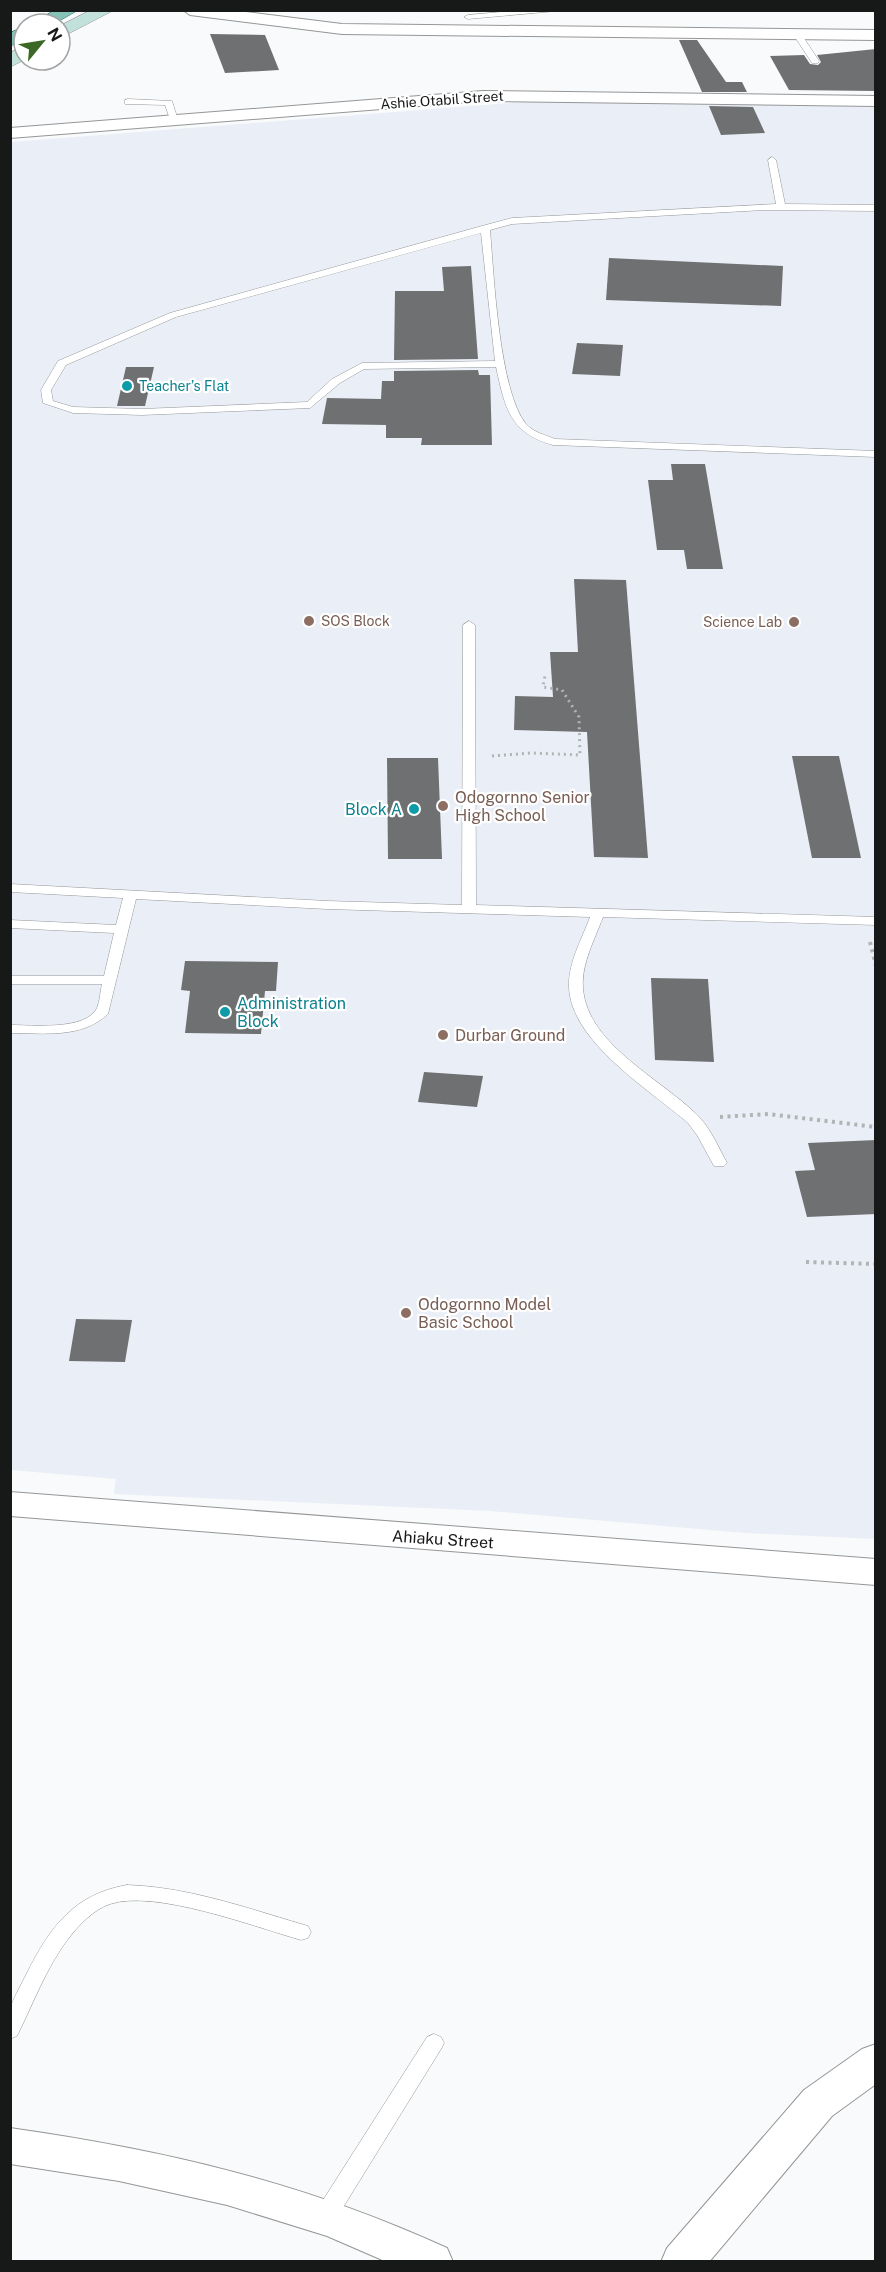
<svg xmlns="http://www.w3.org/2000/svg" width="886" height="2272" viewBox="0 0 886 2272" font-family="'Public Sans',sans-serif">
<rect width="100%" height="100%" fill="#f9fafb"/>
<path fill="#eaeff7" d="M548,100L875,106V1539L745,1533L490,1511L114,1494L116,1479L11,1470V142Z"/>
<g fill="#6f7071">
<path d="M210,34L265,35L279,70L225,73Z"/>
<path d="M679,40H697L726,82H742L747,92H702Z"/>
<path d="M876,49V91L789,90L770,56L804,55L810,64L818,65L821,62L817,55Z"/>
<path d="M709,106L753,107L765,133L721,135Z"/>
<path d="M609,258L783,266L781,306L606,300Z"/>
<path d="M471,266L478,359L394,360L395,291H444L442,267Z"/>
<path d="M577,343L623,345L620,376L572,374Z"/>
<path d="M126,367H154L145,406H117Z"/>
<path d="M478,370L479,375H490L492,445H421L422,438H386V425L322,424L327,398L381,399L382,381H394V371Z"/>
<path d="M671,464H705L723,569H687L684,550H657L648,480H673Z"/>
<path d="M574,579L626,580L648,858L594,857L587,732L514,730L515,696L553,697L550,652H578Z"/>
<path d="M792,756H839L861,858H812Z"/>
<path d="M387,758H438L442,859H388Z"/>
<path d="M185,961L278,962L276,991H265L261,1034L185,1033L190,991L181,990Z"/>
<path d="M651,978L708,979L714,1062L655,1060Z"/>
<path d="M424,1072L483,1076L477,1107L418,1102Z"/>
<path d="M876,1140V1214L807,1217L795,1171L815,1170L808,1143Z"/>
<path d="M76,1319L132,1320L125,1362L69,1361Z"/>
</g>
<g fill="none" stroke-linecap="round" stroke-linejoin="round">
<g stroke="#959697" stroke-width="1">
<g id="lane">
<path d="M524,10H567L468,19L464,17L468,15Z"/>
<path d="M794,32H800L819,61L818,63H812L793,34Z"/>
<path d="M128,99L172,101L178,120L171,122L165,105L125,104V100Z"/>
<path d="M772,157L776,160L785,204L876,205V211L764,210L512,224L490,230C494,275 499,391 526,424C533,432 545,435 555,439L876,451V457L553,445C509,433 505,407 496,367L364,369L340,383L310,408L142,415L73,413L43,403L41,390L58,361L170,313L482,226L512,218L776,204L768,160ZM481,233L495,361L362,363L332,379L307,402L142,409L73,407L53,401L51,390L66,365L176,317Z"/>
<path d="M469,621L475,625L476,905L876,917V925L603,917C595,939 581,964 583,988C587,1046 666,1081 701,1119C712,1132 719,1148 727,1163L724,1166H714L697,1135L688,1123C650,1090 571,1042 569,987C568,963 582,939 590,917L327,909L136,899L108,1014C81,1039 44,1033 10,1033V1025C31,1025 86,1031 97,1008C100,1001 100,992 102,984H10V976H104L114,933L10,928V920L116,925L123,898L10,892V884L327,901L462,905L463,625Z"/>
<path d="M127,1885C187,1887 244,1907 301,1924L308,1926L311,1932L308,1938L301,1940C255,1927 155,1889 110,1904C94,1909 78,1926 68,1939C46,1968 33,2004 17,2036L10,2039C10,2029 8,2016 11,2006C15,1995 22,1983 27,1973C50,1927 74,1894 127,1885Z"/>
<path d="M434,2034L441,2037L444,2043L441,2049L334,2222L326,2225L318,2222L315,2215L318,2208L427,2037Z"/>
</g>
</g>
<g stroke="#959697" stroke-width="2">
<g id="street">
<path d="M183,10H230L342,24L876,30V40L342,34L190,15Z"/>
<path d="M483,91L876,96V106L483,101L10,138V128Z"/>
<path d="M10,1492L876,1559V1585L10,1516Z"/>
<path d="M876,2044V2084L832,2116L709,2262H661L667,2248L804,2090L862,2049Z"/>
<path d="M10,2128C165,2150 305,2183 447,2248L453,2262H387L327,2236L227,2205L119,2181L10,2164Z"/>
</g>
</g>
<g stroke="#959697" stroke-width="1">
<g id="secondary">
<path d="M91,10H114L60,38V26Z"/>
<path d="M24,46V60L10,67V53Z"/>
</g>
</g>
<g stroke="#296d5f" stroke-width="1">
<g id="primary">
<path d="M55,10H78L54,24H31Z"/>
<path d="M24,27V40L10,46V33Z"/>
</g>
</g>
<path stroke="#b2b3b4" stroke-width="3" stroke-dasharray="2 4" stroke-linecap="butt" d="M492,756L531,753L580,755L579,717L562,690L543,687L545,676"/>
<g stroke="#b2b3b4" stroke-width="4" stroke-dasharray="3 4.5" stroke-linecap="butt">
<path d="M870,942L876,966"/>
<path d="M720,1117L768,1114L876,1127"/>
<path d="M806,1262L876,1264"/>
</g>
<use href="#lane" fill="#fff" fill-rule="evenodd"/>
<use href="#street" fill="#fff" fill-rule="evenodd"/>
<use href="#secondary" fill="#c2e1da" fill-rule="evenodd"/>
<use href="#primary" fill="#84c3b6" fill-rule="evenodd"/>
</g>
<g fill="#0f9aa8" stroke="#fff" stroke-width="2">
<circle cx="127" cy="386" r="6"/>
<circle cx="414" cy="809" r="6"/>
<circle cx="225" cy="1012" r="6"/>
</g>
<g fill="#8d6e63" stroke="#fff" stroke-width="2">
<circle cx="309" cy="621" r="6"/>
<circle cx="794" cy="622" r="6"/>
<circle cx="443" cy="806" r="6"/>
<circle cx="443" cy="1035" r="6"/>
<circle cx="406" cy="1313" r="6"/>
</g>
<g text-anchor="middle" stroke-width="4.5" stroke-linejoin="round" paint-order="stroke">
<g font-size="14" fill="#171818" stroke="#fff">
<text transform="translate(442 100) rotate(-4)" y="5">Ashie Otabil Street</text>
</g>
<g font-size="14" fill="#0d838f" stroke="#fff" text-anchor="start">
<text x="139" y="391">Teacher’s Flat</text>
</g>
<g font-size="14" fill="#785e54" stroke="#fff" text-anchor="start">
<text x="321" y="626">SOS Block</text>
<text x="782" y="627" text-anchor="end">Science Lab</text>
</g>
<g font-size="16" fill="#785e54" stroke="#fff" text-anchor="start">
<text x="455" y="803">Odogornno Senior<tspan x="455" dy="18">High School</tspan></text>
<text x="455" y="1041">Durbar Ground</text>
<text x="418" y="1310">Odogornno Model<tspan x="418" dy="18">Basic School</tspan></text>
</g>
<g font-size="16" fill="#0d838f" stroke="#fff" text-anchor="end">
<text x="402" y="815">Block A</text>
<text x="237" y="1009" text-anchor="start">Administration<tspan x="237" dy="18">Block</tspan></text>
</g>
<g font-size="16" fill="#171818" stroke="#fff">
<text transform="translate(443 1539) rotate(4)" y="6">Ahiaku Street</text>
</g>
</g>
<rect width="886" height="2272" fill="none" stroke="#171818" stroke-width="24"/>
<g transform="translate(42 42) rotate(60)"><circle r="28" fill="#ffffff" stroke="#a2a3a3" stroke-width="1.5"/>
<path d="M0-4.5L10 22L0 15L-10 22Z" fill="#3c6826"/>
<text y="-9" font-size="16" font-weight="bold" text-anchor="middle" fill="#171818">N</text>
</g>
</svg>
